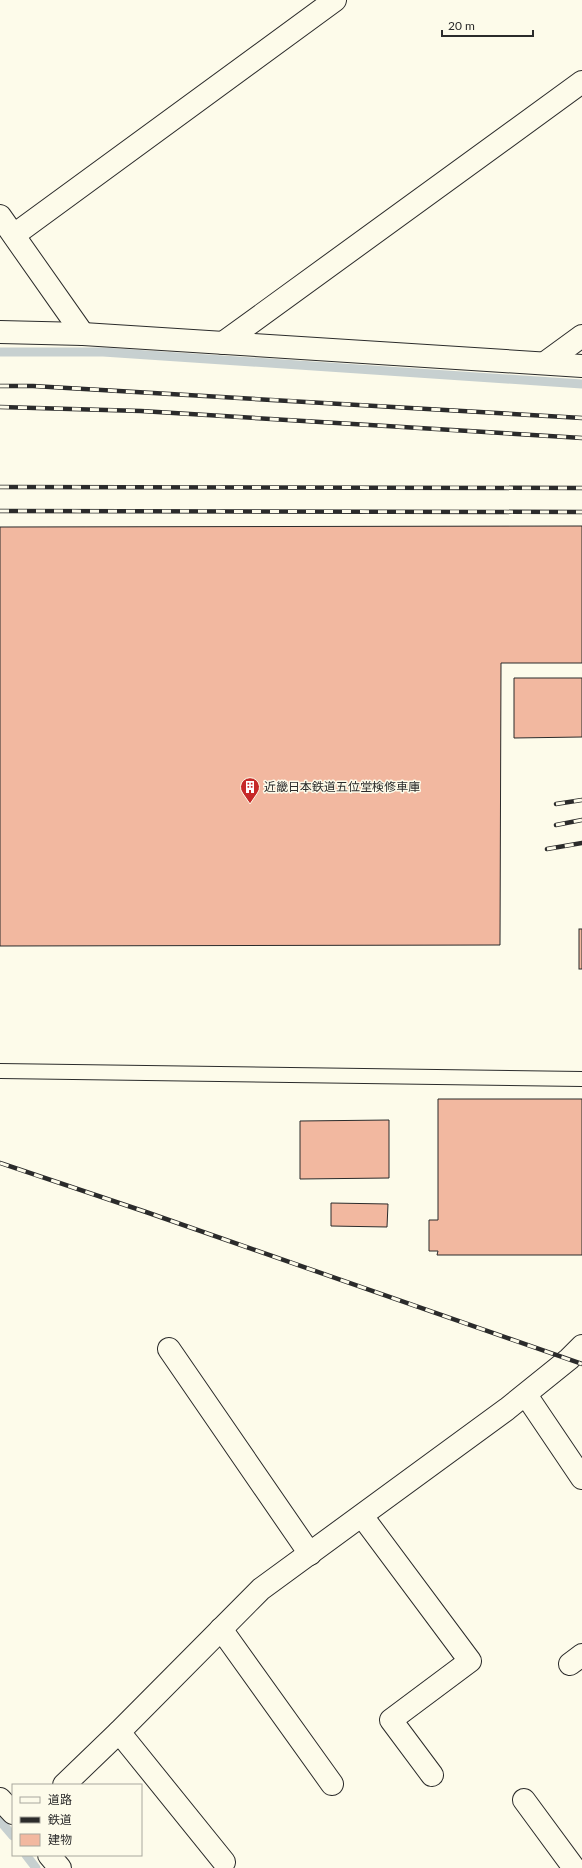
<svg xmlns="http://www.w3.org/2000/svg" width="582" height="1868" viewBox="0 0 582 1868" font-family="Lato,'Noto Sans JP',sans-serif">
<rect width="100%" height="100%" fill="#fdfbea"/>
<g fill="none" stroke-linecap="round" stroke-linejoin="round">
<g stroke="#c7d0d0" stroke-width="9">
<path d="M0,352H103L582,384"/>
<path d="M0,1821L13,1836"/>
<path d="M26,1855L36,1868"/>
</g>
</g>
<g fill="#f2b8a0" stroke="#2b2b2b">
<path d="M582,526V663H501L500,945L0,946V527Z"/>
<path d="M514,678H582V737L514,738Z"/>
<rect x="579" y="929" width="3" height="40"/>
<path d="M438,1099H582V1255H437L438,1251H429V1220H438Z"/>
<path d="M389,1120V1178L300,1179V1121Z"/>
<path d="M331,1203L388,1204L387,1227L331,1226Z"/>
</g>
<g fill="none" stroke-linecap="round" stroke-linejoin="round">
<g stroke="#2b2b2b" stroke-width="16">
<path id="lane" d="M0,1071L582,1079"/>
</g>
<g stroke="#2b2b2b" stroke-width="24">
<g id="street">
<path d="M0,216L83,334"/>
<path d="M14,235L335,0"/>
<path d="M0,332L83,334L582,366"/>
<path d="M223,343L582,82"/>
<path d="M545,363L582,336"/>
<path d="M169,1349L310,1554"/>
<path d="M526,1395L582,1478"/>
<path d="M362,1516L470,1661L391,1720L432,1775"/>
<path d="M221,1629L332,1784"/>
<path d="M570,1664L582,1655"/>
<path d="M119,1732L224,1862"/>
<path d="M64,1785L119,1732L261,1589L507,1409L569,1359L582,1346"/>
<path d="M0,1799L13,1813"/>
<path d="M524,1800L574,1868"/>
<path d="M49,1855L60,1868"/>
</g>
</g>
<use href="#lane" stroke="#fdfbea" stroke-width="14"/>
<use href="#street" stroke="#fdfbea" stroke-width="22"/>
<g stroke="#2b2b2b" stroke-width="4.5">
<g id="rail">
<path d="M0,386H33L582,418"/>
<path d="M0,407L141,411L582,438"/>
<path d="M0,487L582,488"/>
<path d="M0,511L582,512"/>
<path d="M556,804L582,800"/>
<path d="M556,825L582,820"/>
<path d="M547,849L582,843"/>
<path d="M0,1163L146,1212L582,1364"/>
</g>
</g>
<use href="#rail" stroke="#fdfbea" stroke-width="3" stroke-dasharray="9" stroke-linecap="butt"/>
</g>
<defs>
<g id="building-pin" transform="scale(1)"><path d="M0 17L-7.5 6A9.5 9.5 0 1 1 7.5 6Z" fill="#c62828" stroke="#fdfbea"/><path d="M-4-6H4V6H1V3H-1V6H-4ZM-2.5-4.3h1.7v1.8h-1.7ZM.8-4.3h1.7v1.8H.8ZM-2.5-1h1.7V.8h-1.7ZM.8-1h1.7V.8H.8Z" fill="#fff"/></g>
</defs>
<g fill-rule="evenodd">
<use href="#building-pin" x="250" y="787"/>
</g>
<g text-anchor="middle" stroke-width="3" stroke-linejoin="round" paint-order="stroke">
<g font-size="12" fill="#2b2b2b" stroke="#fdfbea" text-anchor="start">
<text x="264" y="791">近畿日本鉄道五位堂検修車庫</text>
</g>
</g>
<rect x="12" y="1784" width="130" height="72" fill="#fdfbea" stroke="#a9a89e"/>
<rect x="20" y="1797" width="20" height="6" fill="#fdfbea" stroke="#a9a89e"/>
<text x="48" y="1804" font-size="12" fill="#2b2b2b">道路</text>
<rect x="20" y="1817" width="20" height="6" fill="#2b2b2b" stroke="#a9a89e"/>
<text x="48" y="1824" font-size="12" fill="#2b2b2b">鉄道</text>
<rect x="20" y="1834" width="20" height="12" fill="#f2b8a0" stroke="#a9a89e"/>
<text x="48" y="1844" font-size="12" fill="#2b2b2b">建物</text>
<path d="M442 30v6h91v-6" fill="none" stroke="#2b2b2b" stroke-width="2"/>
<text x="448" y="30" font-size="12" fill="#2b2b2b" stroke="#fdfbea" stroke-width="3" paint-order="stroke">20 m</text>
</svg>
